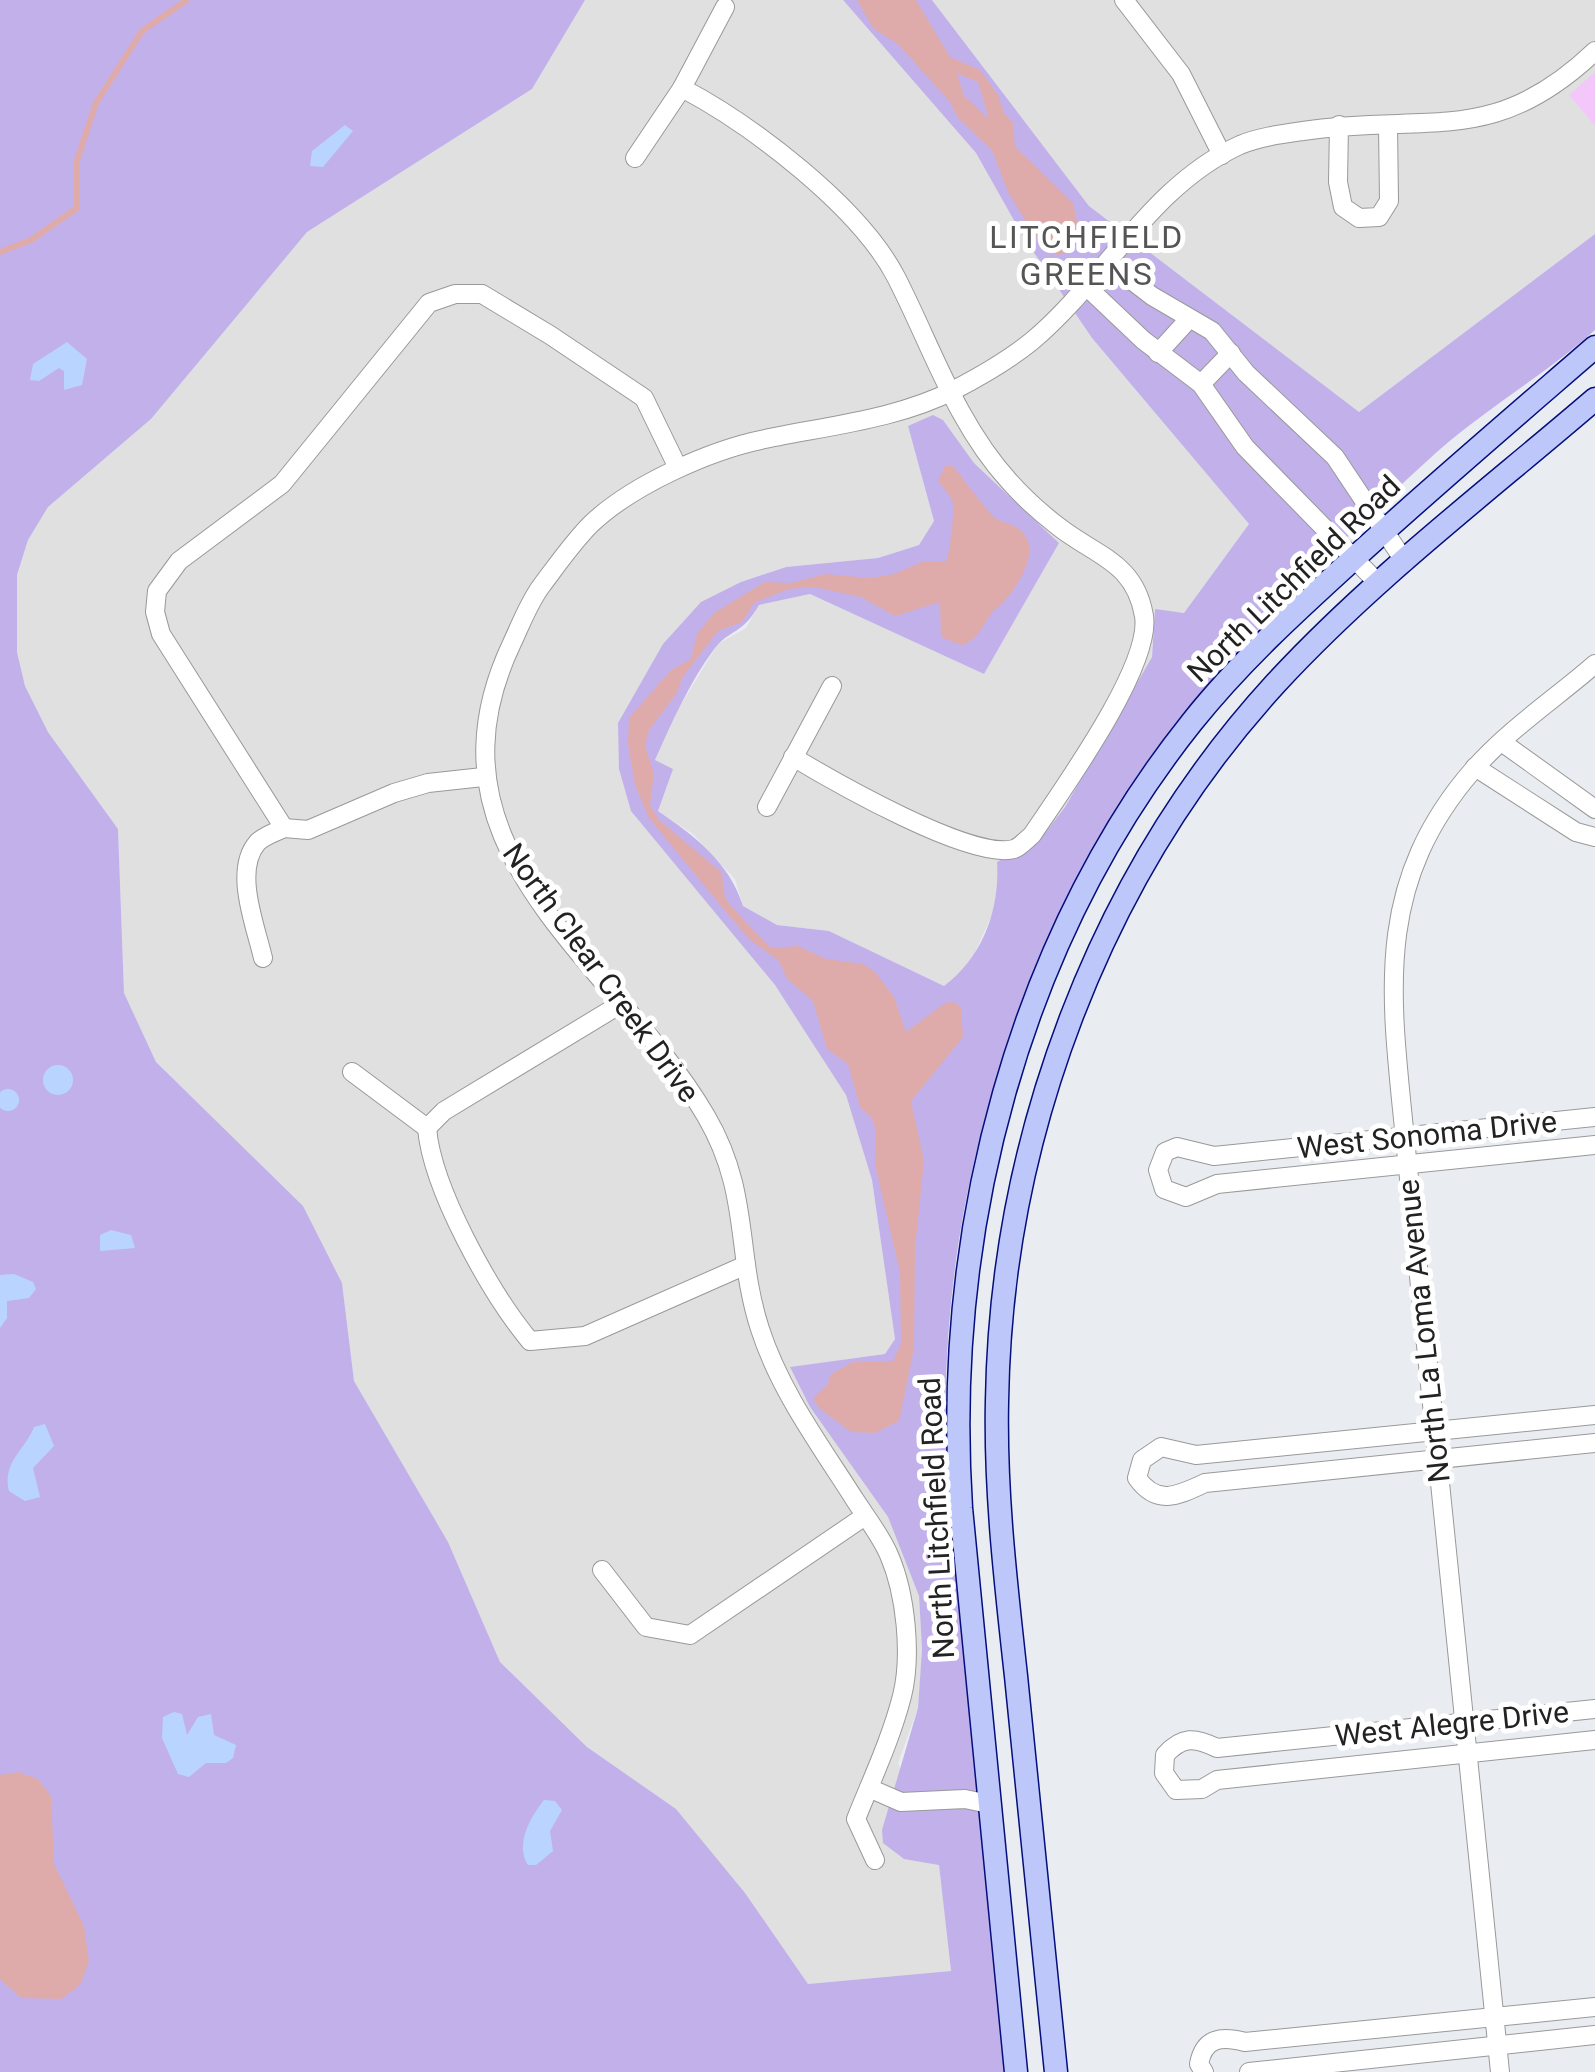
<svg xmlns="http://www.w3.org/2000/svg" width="1595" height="2072" viewBox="0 0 1595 2072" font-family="Roboto,sans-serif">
<rect width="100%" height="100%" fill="#e9edf2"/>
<g fill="#dfe0df">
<path d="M585,0H843L976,153L1024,238L1092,338L1249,524L1184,613L1155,610L1152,657L1065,807L1042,837L997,862L1000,897L968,968L944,986L829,931L777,925L743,906L735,879L693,834L658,811L672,770L655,760L675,714L718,644L746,628L759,605L810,594L984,674L1059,543L974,463L943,420L908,426L934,521L919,545L878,558L786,567L741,582L619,769L813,1038L846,1095L872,1180L895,1339L885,1354L791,1367L810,1407L888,1517L919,1596L922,1649L918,1708L898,1763L939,1865L951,1971L808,1984L745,1894L676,1809L587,1747L500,1662L448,1542L354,1381L342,1283L303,1207L156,1062L124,993L118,829L48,732L25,686L17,652V575L28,540L48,507L151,419L307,232L532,89Z"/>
<path d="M932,0H1595V72L1570,96L1595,126V234L1359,412L1089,206Z"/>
</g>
<path fill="#c2b0eb" d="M0,0H585L532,89L307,232L151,419L48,507L28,540L17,575V652L25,686L48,732L118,829L124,993L156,1062L303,1206L342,1283L354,1381L448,1542L500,1662L587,1747L676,1809L745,1893L808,1984L951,1971L939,1865L904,1859L883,1843L882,1830L918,1708L922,1649L919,1596L888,1517L810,1407L790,1367L885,1354L895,1339L872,1180L846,1095L775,985L631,811L619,769L618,723L663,644L701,602L741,582L786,567L878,558L919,545L934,521L908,426L933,415L943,420L974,463L1059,543L984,674L810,594L759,605C742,635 730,629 715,648C690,681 672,722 655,760L673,769L658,811C695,836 729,862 743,906L777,925L829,931L944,986C983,957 1000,909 997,862L1042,837L1065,807L1152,657L1155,609L1184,613L1249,524L1092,338L1024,238L976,153L843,0H932L1089,206L1359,412L1595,234V330C1546,374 1488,407 1438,451C1360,521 1285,600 1214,677C1195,699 1179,725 1161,749C1029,931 953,1154 946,1379C944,1472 957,1564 966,1657C980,1795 993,1934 1007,2072H0Z"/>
<g fill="#b9d5ff">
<path d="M345,125L353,131L323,167L310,166L312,151Z"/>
<path d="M67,342L87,359L82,385L64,390V371L59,368L39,381L30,380L33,364Z"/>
<circle cx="58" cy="1080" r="15"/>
<circle cx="8" cy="1100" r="11"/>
<path d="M111,1230L131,1235L135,1248L100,1251V1235Z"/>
<path d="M14,1274L33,1282L36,1289L29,1298L7,1301V1318L0,1328V1275Z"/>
<path d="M45,1424L54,1446L33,1468L40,1497L25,1501L9,1491C2,1462 25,1450 34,1427Z"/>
<path d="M174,1712L182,1714L187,1735L198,1717L211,1714L214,1735L236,1745L233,1758L226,1763H206L189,1777L178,1774L162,1738L163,1717Z"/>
<path d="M544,1800L555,1801L562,1810L550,1831L553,1851L536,1865H528C515,1844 530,1818 544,1800Z"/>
</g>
<path fill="#f4c7fa" d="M1595,72V126L1569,95Z"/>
<g fill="#dfabaa" fill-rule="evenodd">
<path d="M857,0H916L950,57L980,70L998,95L1004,113L1013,123L1015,147L1073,203L1079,232L1068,253L1056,255L1034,235L1008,192L992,150L958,118L950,102L899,45L873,28ZM957,73L978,82L989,119L964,96Z"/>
<path d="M945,466H953C966,482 978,500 992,515C1000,524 1016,523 1024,534C1041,554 1013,595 997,608C982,620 982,640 961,645L941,637L940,602L895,616L861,597L814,587L788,589L754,603L742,622L718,631L682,678L677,693L649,730L645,745L654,774L650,805L659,820L721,872C723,880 723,889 725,897C727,904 762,938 771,948L798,946L826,959L863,964L875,972L894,997L906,1032L945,1003L954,1002L961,1008L963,1037L911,1101L924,1161L915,1249L914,1348L899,1421L875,1433L851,1432L819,1408L813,1398L827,1385L831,1374L853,1362L893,1361L901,1344L900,1272L875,1165L876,1130L871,1117L860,1107L848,1064L827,1049L813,1001L787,979L779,961L749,939L727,913L649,818L635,785L628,744L629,718L671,670L691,659L697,634L714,613L765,582L792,583L825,574L870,578L894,574L924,561L946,562C949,557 955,508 953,503C951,496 943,487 938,481Z"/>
<path d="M18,1772L38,1779L51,1796L54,1864L84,1926L89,1962L80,1985L61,1999L21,1998L0,1979V1775Z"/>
</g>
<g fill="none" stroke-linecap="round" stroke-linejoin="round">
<path stroke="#dfabaa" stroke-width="6" d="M0,252L31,240L77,208V160L96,103L142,31L187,0"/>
<g stroke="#999" stroke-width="20">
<g id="street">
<path d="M1124,0L1181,74L1222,155"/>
<path d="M682,88C752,125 859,206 896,277C931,345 956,423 1009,481C1023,497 1042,514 1059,527C1096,556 1135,562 1144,616C1152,666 1062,790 1032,835C1027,839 1020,847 1014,849C972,861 833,781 793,757"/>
<path d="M1339,125L1338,182L1343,207L1359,218L1379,217L1389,201L1388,125"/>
<path d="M635,158L682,88L725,7"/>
<path d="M1108,262L1152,296L1212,331L1246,373L1335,457L1405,562"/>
<path d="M1085,285L1143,340L1201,384L1245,447L1379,584"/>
<path d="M1158,353L1188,320"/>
<path d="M1201,384L1231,353"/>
<path d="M1503,743L1595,809"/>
<path d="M1475,767L1576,832L1595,837"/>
<path d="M767,807L832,686"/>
<path d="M284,828L161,634L155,612L157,591L179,561L282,484L429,303L455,294H482L550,335L644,398L678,468"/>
<path d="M284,828L308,830L394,793L428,783L483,777"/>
<path d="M263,958C256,927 233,871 257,843C263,836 276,832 284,828"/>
<path d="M352,1072L427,1128C432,1189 491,1294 530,1341L585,1336L746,1265"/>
<path d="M1595,1117L1214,1156L1177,1147L1165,1152L1158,1170L1164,1189L1186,1197L1217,1184L1595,1145"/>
<path d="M427,1128L444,1111L619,1005"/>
<path d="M1595,1415L1196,1455L1161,1447L1142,1460L1137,1478C1157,1506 1177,1496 1205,1483L1595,1443"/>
<path d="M602,1570L646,1627L690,1635L865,1516"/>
<path d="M1595,1709L1217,1748C1195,1737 1182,1736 1165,1755L1164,1773L1176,1790L1202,1789L1217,1780L1595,1740"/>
<path d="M869,1788L901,1802L965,1799L989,1804"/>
<path d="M875,1860L856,1819C872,1779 891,1739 902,1696C912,1656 906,1594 889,1555C881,1536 866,1517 855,1500C820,1445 780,1391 760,1329C735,1252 751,1193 706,1116C614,959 413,851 512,643C521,624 529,602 542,585C557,565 573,542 591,524C632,485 710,450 765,439C827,426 898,419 954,390C979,377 1010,359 1032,341C1104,281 1151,185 1240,145C1259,137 1282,134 1303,131C1427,112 1492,149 1595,51"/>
<path d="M1204,2072L1199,2064C1204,2037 1222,2036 1245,2042L1595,2007"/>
<path d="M1249,2072L1595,2035"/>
<path d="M1500,2072L1405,1139C1391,997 1372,886 1473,770C1508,730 1556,698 1595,664"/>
</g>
</g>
<g stroke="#050f7c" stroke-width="25">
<g id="secondary">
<path d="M1016,2072L961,1508C943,1231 1017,941 1192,722C1239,663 1295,612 1351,561C1431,488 1513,418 1595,347"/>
<path d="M1056,2072C1043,1940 1029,1808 1016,1676C1006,1585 995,1493 997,1401C1001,1140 1099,876 1276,683C1372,579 1488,491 1595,399"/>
</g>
</g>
<use href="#street" stroke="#fff" stroke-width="18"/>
<use href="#secondary" stroke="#bec7fa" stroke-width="22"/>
</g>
<g text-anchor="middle" stroke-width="10" stroke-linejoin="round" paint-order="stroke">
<g font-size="30" fill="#222" stroke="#fff">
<text transform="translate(1294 579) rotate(-44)" y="10">North Litchfield Road</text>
<text transform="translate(601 973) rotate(54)" y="10">North Clear Creek Drive</text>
<text transform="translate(1427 1135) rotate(-6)" y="10">West Sonoma Drive</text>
<text transform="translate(1424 1331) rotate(-96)" y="10">North La Loma Avenue</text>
<text transform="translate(937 1518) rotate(-93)" y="10">North Litchfield Road</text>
<text transform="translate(1452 1724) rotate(-6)" y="10">West Alegre Drive</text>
</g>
<g font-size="32" letter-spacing="2.5" fill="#555" stroke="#fff">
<text x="1087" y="248">LITCHFIELD<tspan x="1087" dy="37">GREENS</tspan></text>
</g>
</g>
</svg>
